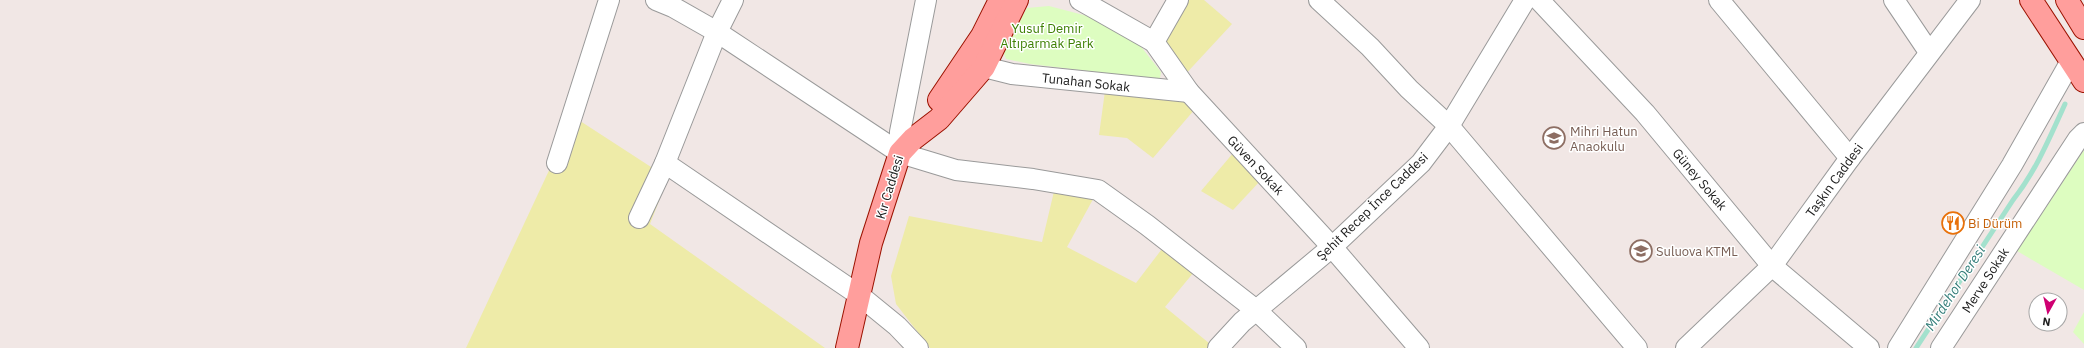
<svg xmlns="http://www.w3.org/2000/svg" width="2084" height="348" viewBox="0 0 2084 348" font-family="'IBM Plex Sans',sans-serif">
<rect width="100%" height="100%" fill="#f1e7e5"/>
<g fill="#eeeba8">
<path d="M1178,0H1204L1232,24L1181,79L1154,42Z"/>
<path d="M1105,91L1187,97L1195,109L1153,158L1127,138L1099,135Z"/>
<path d="M574,117L668,178L650,224L825,348H466Z"/>
<path d="M1234,152L1261,180L1233,210L1201,191Z"/>
<path d="M1056,183L1098,190L1067,247L1136,283L1168,241L1199,266L1165,307L1215,348H930L896,304L891,276L909,216L1042,242Z"/>
</g>
<g fill="#ddfdc0">
<path d="M1049,6L1095,18L1135,39L1161,72L1160,78L1154,79L1030,64L1006,59L1003,51L1027,8Z"/>
<path d="M2084,150V290L2017,251Z"/>
<path d="M2084,312V344L2073,332Z"/>
</g>
<g fill="none" stroke-linecap="round" stroke-linejoin="round">
<path stroke="#a3e1cd" stroke-width="5" d="M1916,348L2013,200C2036,171 2050,137 2065,104"/>
<g stroke="#9a9a9a" stroke-width="22">
<g id="minor">
<path d="M656,0L673,7L717,32L900,153L956,170L1033,179L1098,190L1147,225L1256,310L1296,348"/>
<path d="M1080,0L1154,42L1189,92L1332,247L1419,348"/>
<path d="M1319,0L1370,47L1409,89L1449,126L1637,348"/>
<path d="M1539,0L1645,113L1772,266L1869,348"/>
<path d="M1719,0L1850,158"/>
<path d="M1894,0L1929,52"/>
<path d="M1154,42L1178,0"/>
<path d="M984,67L1012,74L1189,92"/>
<path d="M900,153V132L926,0"/>
<path d="M557,163L609,0"/>
<path d="M665,163L859,295L897,326L918,348"/>
<path d="M639,218L665,163L717,32L733,0"/>
<path d="M1218,348L1242,322L1332,247L1421,163L1449,126L1525,0"/>
<path d="M1686,348L1772,266L1850,158L1970,0"/>
<path d="M1898,348L2012,165L2071,61"/>
<path d="M1941,348L2078,139L2084,133"/>
</g>
</g>
<g stroke="#9b1200" stroke-width="24">
<g id="major">
<path d="M2031,0L2084,81"/>
<path d="M2067,0L2084,28"/>
<path d="M939,100L982,36L1000,0"/>
<path d="M847,348L871,243L900,153L913,139L939,119L984,67L1017,0"/>
</g>
</g>
<use href="#minor" stroke="#fff" stroke-width="20"/>
<use href="#major" stroke="#ff9e9c" stroke-width="22"/>
</g>
<defs>
<g id="school-ring" transform="scale(1.15)"><circle r="9.5" fill="#fff" stroke="#8d6e63" stroke-width="1.5"/><path d="M0-5L7-2L0 1L-7-2ZM-4 1L0 2.5L4 1V4Q0 6-4 4Z" fill="#8d6e63"/></g>
<g id="restaurant-ring" transform="scale(1.15)"><circle r="9.5" fill="#fff" stroke="#e8710a" stroke-width="1.5"/><path d="M-5-6h1v4h1v-4h1v4h1v-4h1v5L-1.5 .5V6h-2V.5L-5-1ZM5-6V6H3V1.5H1.5Q1.5-4 5-6Z" fill="#e8710a"/></g>
</defs>
<g fill-rule="evenodd">
<use href="#school-ring" x="1554" y="138"/>
<use href="#restaurant-ring" x="1953" y="223"/>
<use href="#school-ring" x="1641" y="251"/>
</g>
<g text-anchor="middle" stroke-width="3" stroke-linejoin="round" paint-order="stroke">
<g font-size="13" fill="#3f8105" stroke="#fff">
<text x="1047" y="33">Yusuf Demir<tspan x="1047" dy="15">Altıparmak Park</tspan></text>
</g>
<g font-size="13" fill="#202020" stroke="#fff">
<text transform="translate(1086 82) rotate(6)" y="5">Tunahan Sokak</text>
<text transform="translate(1256 165) rotate(47)" y="5">Güven Sokak</text>
<text transform="translate(1700 179) rotate(50)" y="5">Güney Sokak</text>
<text transform="translate(1834 180) rotate(-54)" y="5">Taşkın Caddesi</text>
<text transform="translate(889 187) rotate(-73)" y="5">Kır Caddesi</text>
<text transform="translate(1372 206) rotate(-44)" y="5">Şehit Recep İnce Caddesi</text>
<text transform="translate(1985 280) rotate(-57)" y="5">Merve Sokak</text>
</g>
<g font-size="13" fill="#785e54" stroke="#fff" text-anchor="start">
<text x="1570" y="136">Mihri Hatun<tspan x="1570" dy="15">Anaokulu</tspan></text>
<text x="1656" y="256">Suluova KTML</text>
</g>
<g font-size="13" fill="#c56008" stroke="#fff" text-anchor="start">
<text x="1968" y="228">Bi Dürüm</text>
</g>
<g font-size="14" font-style="italic" fill="#337d79" stroke="#fff">
<text transform="translate(1955 288) rotate(-57)" y="5">Mirdehor Deresi</text>
</g>
</g>
<g transform="translate(2048 312) rotate(188)"><circle r="19" fill="#ffffff" stroke="#a6a6a6"/>
<path d="M0-3L7 15L0 10L-7 15Z" fill="#cf0072"/>
<text y="-6" font-size="11" font-weight="bold" text-anchor="middle" fill="#202020">N</text>
</g>
</svg>
